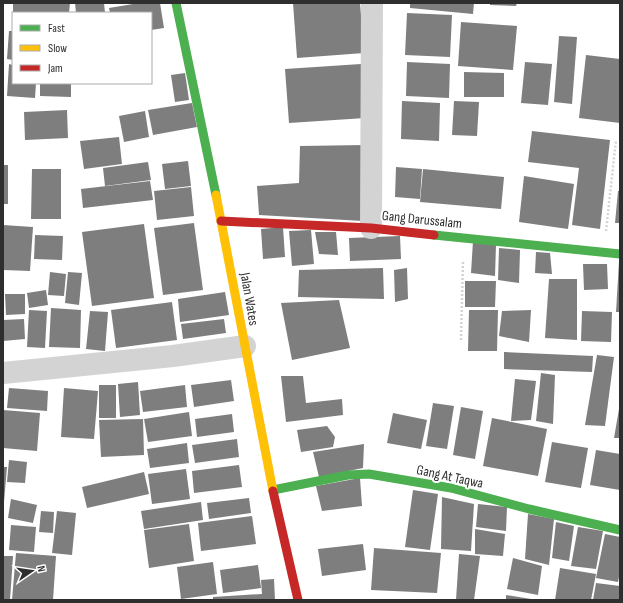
<svg xmlns="http://www.w3.org/2000/svg" width="623" height="603" viewBox="0 0 623 603" font-family="'Sofia Sans Condensed',sans-serif">
<rect width="100%" height="100%" fill="#fff"/>
<g fill="#7e7e7e">
<path d="M13,3H70L69,13H13Z"/>
<path d="M75,3H104L105,13H76Z"/>
<path d="M139,3H160L164,28L151,30V13H110L109,8Z"/>
<path d="M293,3H360L364,53L297,58Z"/>
<path d="M410,3H474L473,14L410,8Z"/>
<path d="M490,3H517L516,6L490,5Z"/>
<path d="M407,13L452,15L450,57L405,55Z"/>
<path d="M461,22L517,26L513,70L458,66Z"/>
<path d="M9,31H13V60L7,59Z"/>
<path d="M559,36L577,37L572,104L554,102Z"/>
<path d="M586,55L620,59V123L579,118Z"/>
<path d="M407,62L450,64L449,98L406,96Z"/>
<path d="M525,62L552,64L548,105L521,103Z"/>
<path d="M9,64L13,65V83H36L35,98L7,96Z"/>
<path d="M361,64L365,118L289,123L285,69Z"/>
<path d="M464,72L504,73V97H464Z"/>
<path d="M185,73L189,100L175,102L171,75Z"/>
<path d="M40,83H71V97L40,96Z"/>
<path d="M402,101L440,103L439,141L401,139Z"/>
<path d="M454,101L479,102L477,136L452,135Z"/>
<path d="M192,103L197,127L153,135L148,110Z"/>
<path d="M67,110L68,138L25,140L24,112Z"/>
<path d="M145,111L149,137L124,142L119,116Z"/>
<path d="M532,131L610,140L600,229L572,225L579,168L528,162Z"/>
<path d="M119,137L122,164L84,169L80,141Z"/>
<path d="M364,145L363,221L259,215L257,186L299,183L300,146Z"/>
<path d="M188,161L191,186L165,189L162,164Z"/>
<path d="M148,162L151,180L105,186L103,168Z"/>
<rect x="3" y="165" width="5" height="39"/>
<path d="M396,167L422,169L420,199L395,197Z"/>
<path d="M32,169H61V219H31Z"/>
<path d="M423,169L504,177L501,209L420,202Z"/>
<path d="M524,176L574,184L568,229L519,222Z"/>
<path d="M150,181L153,200L83,208L81,189Z"/>
<path d="M191,187L194,216L157,220L154,191Z"/>
<path d="M618,191H620V223H615Z"/>
<path d="M194,223L203,290L163,295L154,228Z"/>
<path d="M144,224L154,298L92,306L82,232Z"/>
<path d="M3,225L33,227L30,271L3,270Z"/>
<path d="M283,227L285,257L263,259L261,229Z"/>
<path d="M311,230L314,264L292,266L289,231Z"/>
<path d="M315,232H336L338,255L319,254Z"/>
<path d="M35,235L63,236L62,260L34,259Z"/>
<path d="M400,236L401,259L350,261L349,238Z"/>
<path d="M473,241L496,244L495,276L471,273Z"/>
<path d="M499,248L520,250L519,283L498,280Z"/>
<path d="M536,252L550,253L552,274L535,273Z"/>
<path d="M619,262H620V312H616Z"/>
<path d="M583,264H607L608,289L584,290Z"/>
<path d="M383,268L384,299L298,297L299,270Z"/>
<path d="M407,268L408,299L395,302L394,270Z"/>
<path d="M50,272L66,274L64,296L48,295Z"/>
<path d="M68,272L82,273L79,305L65,303Z"/>
<path d="M549,279H577V340L545,338Z"/>
<path d="M465,281H496L495,307H465Z"/>
<path d="M46,290L48,305L29,308L27,293Z"/>
<path d="M225,292L229,315L180,322L178,299Z"/>
<path d="M5,294H25V314L6,315Z"/>
<path d="M339,300L350,348L292,360L281,303Z"/>
<path d="M172,302L177,340L116,348L111,310Z"/>
<path d="M51,308L81,310L80,348L49,347Z"/>
<path d="M29,310L47,311L45,348L27,347Z"/>
<path d="M469,310H498L497,351H468Z"/>
<path d="M531,310L529,342L499,336L502,311Z"/>
<path d="M90,311L108,312L105,351L86,349Z"/>
<path d="M582,311L612,312L611,342L581,341Z"/>
<path d="M24,319L25,339L3,341V320Z"/>
<path d="M224,319L226,333L183,339L181,324Z"/>
<path d="M504,352L593,356L592,372L504,369Z"/>
<path d="M597,355L614,357L605,426L585,425Z"/>
<path d="M541,373L555,375L553,424L536,421Z"/>
<path d="M281,376H303L306,403L342,399L343,415L286,422Z"/>
<path d="M515,379L536,381L531,420L511,421Z"/>
<path d="M231,380L234,401L194,407L191,385Z"/>
<path d="M138,382L140,415L120,417L118,384Z"/>
<rect x="99" y="385" width="17" height="33"/>
<path d="M185,385L187,407L143,412L140,391Z"/>
<path d="M9,388L48,391L47,411L7,408Z"/>
<path d="M64,388L98,391L94,439L61,437Z"/>
<path d="M433,403L454,406L447,449L426,446Z"/>
<path d="M461,407L483,411L475,459L453,455Z"/>
<path d="M619,409L620,410V438H614Z"/>
<path d="M3,410L40,413L37,451L3,448Z"/>
<path d="M189,412L192,436L148,442L144,419Z"/>
<path d="M393,413L427,420L421,449L387,443Z"/>
<path d="M232,414L234,432L197,437L195,419Z"/>
<path d="M492,418L547,429L538,476L483,466Z"/>
<path d="M143,419L144,455L101,457L99,420Z"/>
<path d="M327,426L335,437L333,447L301,452L297,430Z"/>
<path d="M237,439L239,457L195,463L192,445Z"/>
<path d="M552,442L588,448L581,488L545,482Z"/>
<path d="M187,443L189,463L150,468L147,449Z"/>
<path d="M364,444L363,468L319,477L313,452Z"/>
<path d="M596,450L620,454V490L590,485Z"/>
<path d="M9,460L27,462L25,483L7,482Z"/>
<path d="M239,465L242,487L194,493L192,471Z"/>
<path d="M3,467H7L4,502H3Z"/>
<path d="M186,469L190,499L152,504L148,474Z"/>
<path d="M144,472L149,494L87,508L82,487Z"/>
<path d="M360,478L362,506L322,511L316,486Z"/>
<path d="M413,490L438,494L430,550L405,547Z"/>
<path d="M442,497L474,504L471,551L441,549Z"/>
<path d="M249,498L251,513L209,519L207,503Z"/>
<path d="M11,499L37,505L33,523L8,518Z"/>
<path d="M201,502L203,520L144,529L141,511Z"/>
<path d="M478,504L507,507L506,531L476,527Z"/>
<path d="M41,511L54,512L53,533L39,532Z"/>
<path d="M57,511L76,513L72,555L52,553Z"/>
<path d="M528,514L554,519L549,565L525,559Z"/>
<path d="M252,516L256,544L201,551L198,523Z"/>
<path d="M556,522L574,526L569,561L552,558Z"/>
<path d="M189,524L194,561L149,568L144,530Z"/>
<path d="M11,525L36,527L34,552L9,550Z"/>
<path d="M578,527L603,531L596,569L571,566Z"/>
<path d="M475,529L505,534L503,556L475,554Z"/>
<path d="M605,534L620,537V572L618,582L596,578Z"/>
<path d="M363,544L366,570L322,576L318,549Z"/>
<path d="M374,548L441,553L437,593L371,590Z"/>
<path d="M16,553L56,556L53,600H12Z"/>
<path d="M459,554L480,556L474,600H456Z"/>
<path d="M3,556H13L10,600H3Z"/>
<path d="M513,558L542,566L538,595L507,589Z"/>
<path d="M213,562L217,594L181,599L177,567Z"/>
<path d="M258,565L261,588L223,593L220,570Z"/>
<path d="M560,568L596,574L591,600H555Z"/>
<path d="M274,579L275,600H213V597L262,594L261,580Z"/>
<path d="M596,583L620,586V600H593Z"/>
<path d="M506,595L531,599V600H506Z"/>
</g>
<g fill="none" stroke-linecap="round" stroke-linejoin="round">
<g stroke="#d3d3d3" stroke-width="2.5" stroke-dasharray="2 2" stroke-linecap="butt">
<path d="M606,231L616,140"/>
<path d="M461,340L463,261"/>
</g>
<g stroke="#d3d3d3" stroke-width="22">
<path d="M371,228L372,3"/>
<path d="M3,373L173,356L245,346"/>
</g>
<g stroke="#4caf50" stroke-width="9">
<path d="M176,3L216,195"/>
<path d="M434,235L620,254"/>
<path d="M273,490L348,475L369,474L451,488L529,509L620,530"/>
</g>
<path stroke="#ffc107" stroke-width="9" d="M216,195L273,491"/>
<g stroke="#c62828" stroke-width="9">
<path d="M221,221L371,228L434,235"/>
<path d="M273,491L298,600"/>
</g>
</g>
<g text-anchor="middle" stroke-width="4" stroke-linejoin="round" paint-order="stroke">
<g font-size="14" fill="#2e2e2e" stroke="#fff">
<text transform="translate(422 219) rotate(6)" y="5">Gang Darussalam</text>
<text transform="translate(250 299) rotate(80)" y="5">Jalan Wates</text>
<text transform="translate(450 476) rotate(12)" y="5">Gang At Taqwa</text>
</g>
</g>
<rect width="623" height="603" fill="none" stroke="#2e2e2e" stroke-width="8"/>
<rect x="12" y="12" width="140" height="72" fill="#ffffff" stroke="#ababab"/>
<rect x="20" y="25" width="20" height="6" fill="#4caf50" stroke="#ababab"/>
<text x="48" y="32" font-size="12" fill="#2e2e2e">Fast</text>
<rect x="20" y="45" width="20" height="6" fill="#ffc107" stroke="#ababab"/>
<text x="48" y="52" font-size="12" fill="#2e2e2e">Slow</text>
<rect x="20" y="65" width="20" height="6" fill="#c62828" stroke="#ababab"/>
<text x="48" y="72" font-size="12" fill="#2e2e2e">Jam</text>
<g transform="translate(32 571) rotate(77)" stroke="#ffffff" stroke-width="3" paint-order="stroke">
<path d="M0-3L7 15L0 10L-7 15Z" fill="#2e2e2e"/>
<text y="-6" font-size="11" font-weight="bold" text-anchor="middle" fill="#2e2e2e">N</text>
</g>
</svg>
